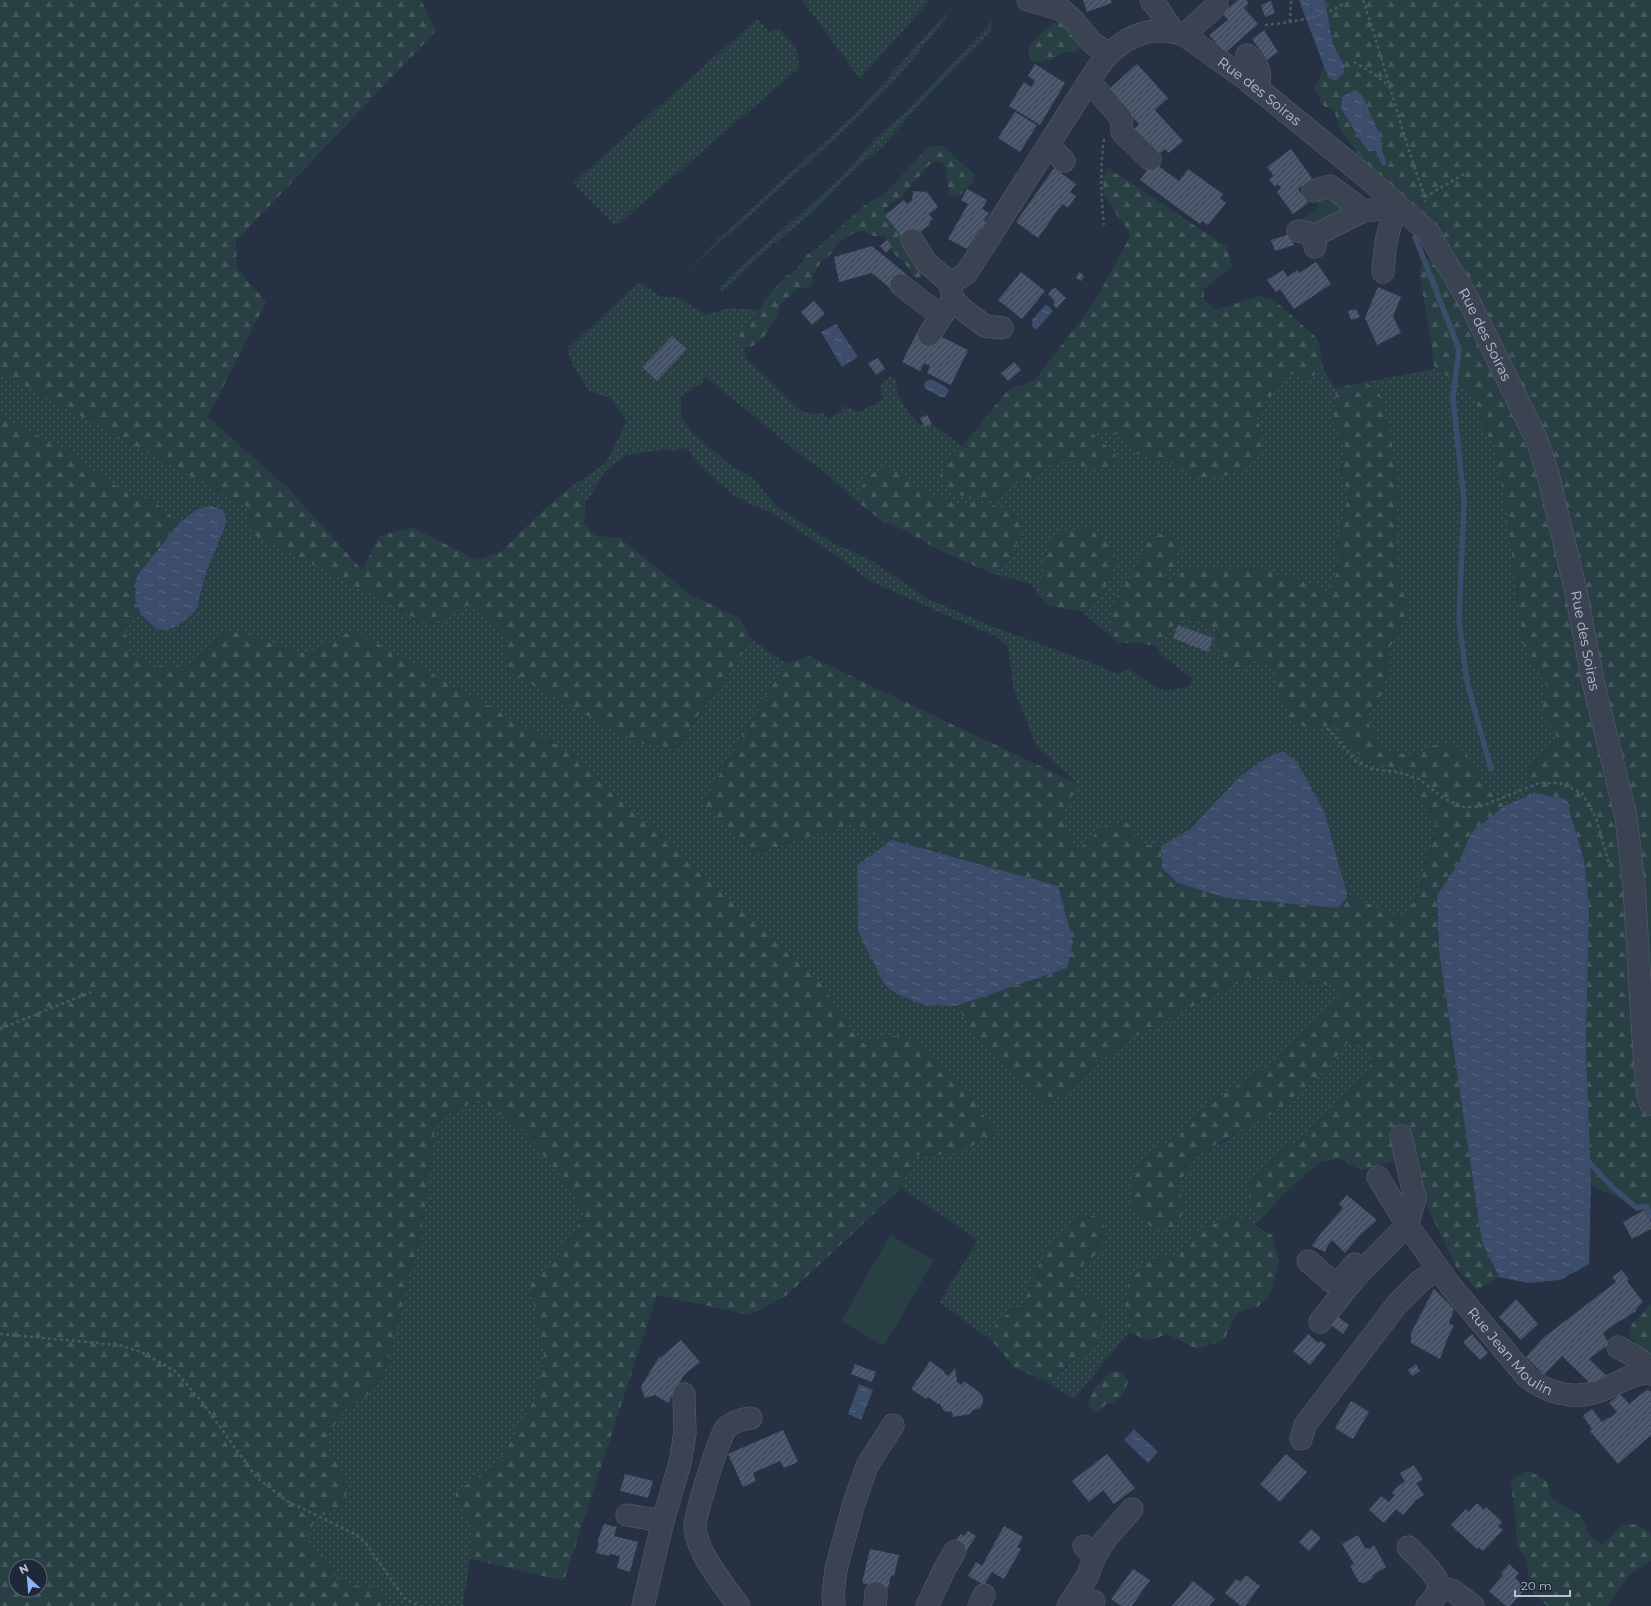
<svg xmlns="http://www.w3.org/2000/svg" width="1651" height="1606" viewBox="0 0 1651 1606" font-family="Montserrat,sans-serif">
<defs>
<pattern id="grass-dots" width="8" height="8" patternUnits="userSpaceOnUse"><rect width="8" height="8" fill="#283f44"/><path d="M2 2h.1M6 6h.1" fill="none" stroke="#45595e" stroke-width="1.8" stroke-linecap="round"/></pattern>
<pattern id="forest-firs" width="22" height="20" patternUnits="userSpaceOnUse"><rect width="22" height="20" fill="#283f44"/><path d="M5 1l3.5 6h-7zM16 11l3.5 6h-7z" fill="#45595e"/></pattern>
<pattern id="water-ripples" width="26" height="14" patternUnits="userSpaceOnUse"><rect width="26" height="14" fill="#3c4d6c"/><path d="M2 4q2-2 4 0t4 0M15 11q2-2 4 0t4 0" fill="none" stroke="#566580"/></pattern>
<pattern id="building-hatch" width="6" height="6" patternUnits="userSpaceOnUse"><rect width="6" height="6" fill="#455165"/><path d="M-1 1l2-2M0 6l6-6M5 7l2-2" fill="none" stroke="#5e687a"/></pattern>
</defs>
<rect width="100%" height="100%" fill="#263143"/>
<g fill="url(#grass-dots)">
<path d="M802,0H930L860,79Z"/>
<path d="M954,5C915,65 861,115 808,163C767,200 726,237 684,274L719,238L855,114Z"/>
<path d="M757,19L769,32L780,29L797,49L799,68L616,226L573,183Z"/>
<path d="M993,20L990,32L917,107L882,147L859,165L814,211L755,260L723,291L718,289L730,276L842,177L875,138L906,112Z"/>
<path d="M639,282L661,297H677L706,315L728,308L758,310L755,315L738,330L735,341L744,348L747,359L802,411L813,414L823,413L828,419L842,411L844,406L860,412L883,399L880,386L890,376L896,379L897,393L911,416L920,425L935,426L962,446L949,459L978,497L994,501L1012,486L1044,470L1063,457L1077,465L1115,454L1090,432C1116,433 1123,430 1137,454L1171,463L1202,479L1262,433L1256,414L1275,391L1281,379L1292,374L1303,380L1324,371L1336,388L1333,420L1345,447L1340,473L1349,494L1337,538L1339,564L1328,601L1317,584L1294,580L1262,569L1227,566L1186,569L1171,581L1162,577L1174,565L1146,543L1139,567L1120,591L1110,628L1118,643L1081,611L1102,593L1041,582L1047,605L1031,584L991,573L1009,563L980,503H955L934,495L920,489L902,473L863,492L859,503L816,465L808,461L706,377L701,384L681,396V418L695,435L731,466L753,478L777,507L831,542L874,562L926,598L996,628L1087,661L1117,674L1128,669C1141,675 1151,687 1164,690C1171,691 1182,687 1190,686L1192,678L1161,655L1157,646L1178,620L1199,621L1216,629L1221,659L1255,661L1276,668L1280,694L1307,728L1337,725L1347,744L1382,765L1406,769L1415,772V789L1437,827L1425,863L1420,891L1403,919L1347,894L1324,811L1266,758L1239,777L1190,829L1161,846L1141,844L1102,828L1077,852L1061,818L1078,784L1037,747L1013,686L1008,647L996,636L955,619L870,581L837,556L769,511L753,506L732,494L700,466L688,448L671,451L668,449L627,455L607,469L586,502L571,487L605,464L627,421L610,398L588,390L572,364L567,349Z"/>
<path d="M1435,369L1474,392L1484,431L1494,445L1509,522L1510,541L1524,649L1547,686L1542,700L1556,732L1557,742L1530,766L1528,784L1534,793L1504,806L1483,783L1465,751L1430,747L1415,756L1386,750L1371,730L1365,714L1379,702L1387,673L1389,650L1410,607L1398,582L1395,538L1398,497L1392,444L1380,394L1365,382Z"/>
<path d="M0,372L247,507L379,598L428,626L468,605L503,630L508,671L676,748L752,640L786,663L702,804L752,855L849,824L892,840L857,865L924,1005L956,1006L980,1039L1047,1107L1127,1040L1252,976L1336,986L1340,1000L1306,1031L1278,1060L1216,1099L1176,1138L1154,1148L1131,1179L1185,1207L1178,1186L1195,1156L1227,1140L1326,1071L1348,1042L1362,1044L1374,1055L1367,1074L1304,1137L1272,1158L1250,1185L1248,1202L1264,1216L1255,1225L1234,1216L1197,1231L1179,1254L1151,1261L1125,1302L1129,1332L1074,1399L1046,1381L1068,1367L1081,1294L1073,1279L1084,1264L1098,1253L1029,1287L1026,1302L1014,1309L997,1321L991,1340L939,1302L978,1240L901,1188L913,1155L958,1154L904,1034L861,1043L821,983L568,751L354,631L308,654L229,630L208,646L183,670L165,664L153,668L130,653L123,623L141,615L156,629L196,610L206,573L197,509L179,523L157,504L122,490L62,448L0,416Z"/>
<path d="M479,1099L522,1129L564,1181L585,1213L564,1248L530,1285L544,1352L537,1395L499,1462L455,1493L471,1531L470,1559L463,1606H386L382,1590L353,1585L336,1579L322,1555L309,1549V1534L315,1519L343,1505L348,1486L336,1461L325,1442L343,1410L363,1400L383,1376L421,1235L436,1121Z"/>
</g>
<g fill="url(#forest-firs)" fill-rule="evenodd">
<path d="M0,0H421L436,31L236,241L237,269L266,302L208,417L291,491L362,570L379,536L412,527L477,560L501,552L539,514L571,487L586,502L584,523L597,536L620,538L691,595L740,618L752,640L675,748L637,743L508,671L503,630L468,605L429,626L379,598L252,534L247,507L0,372Z"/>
<path d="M1325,0H1651V1215L1591,1185L1586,1049L1589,906L1584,860L1566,799L1534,793L1528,784L1530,766L1557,742C1556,729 1554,732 1547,723C1539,714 1543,696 1547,686L1524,649L1510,540L1509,522L1494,445L1484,431L1473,392L1435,369L1419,269L1433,251L1341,131L1334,110L1324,106L1314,90C1318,78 1332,54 1332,43C1333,29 1328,14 1325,0Z"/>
<path d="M1054,22C1068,26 1079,31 1081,47L1076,52C1054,50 1056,67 1031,60L1028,49L1033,41Z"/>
<path d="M942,145L975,175L972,183L959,196L950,194C949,190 947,186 947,181C946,171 948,164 937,161L929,165L901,197L883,210L906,243L923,272L919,279L914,277L904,262L893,253L885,236H874L863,231L852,234L837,244L832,253L821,262L813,275L811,287L797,289L780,305C779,317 765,339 754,345C752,347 747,347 744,348L735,341L738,330L755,315L770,293L785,277L797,269L807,255L820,246L866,204L885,193L927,148Z"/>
<path d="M1108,168L1227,247L1232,267L1204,289V299L1215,310L1259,296L1273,299L1318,339L1324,371L1303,380L1292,374L1281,379L1275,391L1256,414L1262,433L1260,453L1240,473L1202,479L1171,463L1137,454C1122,430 1117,433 1091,432L1115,454L1119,462L1103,470L1077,465L1063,457L1044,470L1012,486L994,501L959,495L943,488L940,476L949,459L962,446L1008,390L1034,381L1095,301L1131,235L1104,196L1103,175Z"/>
<path d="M1365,382L1380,394L1392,444L1398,497L1395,538L1398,582L1410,607L1389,650L1387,673L1379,702L1365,714L1371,730L1386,750L1415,756C1438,741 1440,742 1465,751L1483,783L1504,806L1471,833L1458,864L1437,895L1439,951L1482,1242L1499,1277L1477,1290L1457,1269L1421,1194L1398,1160L1361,1170L1340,1159L1320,1162L1286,1192L1264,1216L1248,1202L1250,1185L1272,1158L1304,1137L1367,1074L1374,1055L1362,1044L1348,1042L1326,1071L1307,1085L1279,1110L1195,1156L1178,1186L1185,1207L1176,1227L1153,1230L1132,1205L1131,1179L1154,1148L1176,1138L1216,1099L1278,1060L1306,1031L1339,1000L1336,986L1252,976L1127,1040L1047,1107L980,1039L956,1006L1067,968L1058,886L892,840L849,824L752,855L702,804L786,663L809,656L1078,784L1061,818L1077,851L1102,828L1126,821L1141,844L1161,846L1162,868L1226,898L1338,908L1347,894L1403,919L1420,891L1425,863L1437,827L1415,789V772C1404,768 1393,768 1382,765C1358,759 1348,746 1337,725L1307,728L1289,717L1280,694L1275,668L1255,661L1234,671L1221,659L1216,629L1199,621L1178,620L1157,646L1139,643H1118L1110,628V611L1120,591L1139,567L1146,543L1164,532L1180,543L1174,565L1162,577L1171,581L1185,569L1227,566L1263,569L1294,580L1317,584L1328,600L1339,564L1337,538L1349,494L1340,473L1345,447L1333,420L1336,388Z"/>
<path d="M0,416L62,448L122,490L157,504L179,523L158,548L135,599L141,615L123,623L130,653L153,668L165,664L183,670L208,646L229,630L308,654L354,630L568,751L821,983L861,1043L904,1034L948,1069L996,1132L958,1154L913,1155L901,1188L786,1296L750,1315L657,1295L564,1581L470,1559L471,1531L455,1493L499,1462L537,1395L544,1352L530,1285L564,1248L585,1213L564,1181L522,1129L479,1099L436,1121L421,1235L383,1376L363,1400L343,1410L325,1442L336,1461L348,1486L344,1505L315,1519L309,1534V1549L322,1555L336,1579L353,1585L382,1590L386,1606H0ZM16,1566H40V1590H16Z"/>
<path d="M883,467L902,473L920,489L934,495L955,503H980L1008,509L1022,518V532L1009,563L991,573L941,551L896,526L883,522L859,503L865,478Z"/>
<path d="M1087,527L1110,543L1116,561L1102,593L1081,611L1059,608L1047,605L1041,582L1048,546L1062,533Z"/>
<path d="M1080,1213L1102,1218L1107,1237L1098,1253L1084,1264L1073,1279L1081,1294L1101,1300L1105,1321L1094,1347L1046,1381L1015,1368L991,1340L997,1321L1026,1302C1032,1266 1054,1237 1080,1213Z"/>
<path d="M1234,1216L1255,1225L1272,1235L1279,1261L1271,1291L1259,1306L1237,1313L1224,1340L1197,1349L1167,1334L1149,1341L1129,1332L1125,1302L1129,1279L1151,1261L1179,1254L1196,1231Z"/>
<path d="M1651,1304V1357L1642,1351L1629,1335L1632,1324Z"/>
<path d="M1111,1372H1122L1128,1381L1125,1391L1115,1403L1106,1404L1099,1412H1093L1088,1404C1092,1390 1100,1382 1111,1372Z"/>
<path d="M1528,1470L1547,1481L1552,1499L1580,1515L1590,1535L1602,1544L1612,1536L1620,1525L1637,1524L1649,1532L1651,1537V1561L1630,1574L1607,1606H1547L1531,1590L1526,1560L1517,1546L1515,1510L1510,1481Z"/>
</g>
<g fill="#283f44">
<path d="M1327,195L1344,208L1317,223L1295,224L1319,207L1315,200Z"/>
<path d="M890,1235L934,1260L884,1346L841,1321Z"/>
</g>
<g fill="url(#water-ripples)">
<path d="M1299,0H1325L1333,44L1344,65V73L1335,81L1328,77Z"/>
<path d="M1355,90L1362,95L1381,137L1382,151H1368L1358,137L1341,108L1342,97Z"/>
<path d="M1046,304L1053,311L1036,330L1032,326L1033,322L1031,321Z"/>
<path d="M836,324L858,357L842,367L821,332Z"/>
<path d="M931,379L946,387L949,390L945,397H941L926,389L924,385L926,381Z"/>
<path d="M210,506L223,510L227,521L206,573L196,610L189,617L175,627L167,630L156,629L141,615L135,599L137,576L179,523L197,509Z"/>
<path d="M1283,751L1297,762L1324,811L1347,894V898L1338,908L1226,898L1178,883L1162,868L1161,846L1190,829L1239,777L1266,758Z"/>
<path d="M1534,793L1566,799L1584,860L1589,906L1586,1049L1591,1185L1589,1264L1560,1280L1527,1283L1499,1277L1482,1242L1439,951L1437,895L1458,864L1471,833L1504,806Z"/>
<path d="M892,840L1058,886L1073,942L1067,968L956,1006L924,1005L895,993L884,984L858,931L857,865Z"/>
<path d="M859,1384L873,1390L861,1420L848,1414Z"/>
<path d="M1134,1429L1158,1452L1148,1463L1124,1440Z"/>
</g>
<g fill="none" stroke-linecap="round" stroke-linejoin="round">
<g stroke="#3c4d6c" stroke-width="5.5">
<path d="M1377,146L1384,163"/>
<path d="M1415,237L1459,349L1453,398L1464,501L1459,621L1467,682L1491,769"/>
<path d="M1586,1159L1612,1187L1637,1208L1646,1206L1651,1217"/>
</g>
</g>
<g fill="url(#building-hatch)">
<path d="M1083,0H1111L1112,3L1087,12Z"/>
<path d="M1238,0H1246L1249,3L1244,8L1258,24L1225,53L1209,35L1228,20L1222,13Z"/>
<path d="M1271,1L1275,13L1265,17L1261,5Z"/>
<path d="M1264,30L1278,52L1267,60L1252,39Z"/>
<path d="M1035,64L1065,83L1040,125L1009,106L1024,82L1031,87L1035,81L1028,76Z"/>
<path d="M1137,64L1168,98L1155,110L1183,141L1169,153L1165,149L1157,156L1133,130L1139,124L1108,90Z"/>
<path d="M1015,112L1037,125L1020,152L998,138Z"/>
<path d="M1291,149L1312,178L1298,189L1308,203L1293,214L1277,192L1281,188L1278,184L1275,187L1269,179L1274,176L1267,167Z"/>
<path d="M1153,162L1179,181L1188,169L1223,194L1220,198L1226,203L1208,225L1202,221L1200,224L1140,180Z"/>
<path d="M1054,168L1076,184L1070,192L1076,196L1068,208L1062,204L1038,238L1016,222Z"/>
<path d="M967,189L987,200L982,209L989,213L984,221L988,223L984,230L981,228L967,249L948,239L968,204L961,200Z"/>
<path d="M913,191L927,192L938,207L929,214L933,219L929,222L930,224L920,232L918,229L904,240L885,215L904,200L907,204L912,200Z"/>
<path d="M1290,234L1294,245L1275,251L1271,240Z"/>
<path d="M887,240L892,247L886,253L880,246Z"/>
<path d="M872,246L906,274L892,290L872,273L839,282L834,257Z"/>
<path d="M1316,262L1331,284L1294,309L1280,289L1276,292L1267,280L1283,270L1288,277L1297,270L1299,273Z"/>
<path d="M1021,272L1045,291L1022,319L998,300Z"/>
<path d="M1079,272L1084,276L1081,281L1076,278Z"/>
<path d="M1054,287L1066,298L1057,308L1053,305L1055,301L1048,294Z"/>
<path d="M1378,287L1401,297L1393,316L1401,333L1377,345L1365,318Z"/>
<path d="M814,301L825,314L812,325L801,312Z"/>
<path d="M1356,309L1360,317L1351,320L1348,311Z"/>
<path d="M917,333L933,341L936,334L968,350L951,385L927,373L930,366L924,363L920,371L902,362Z"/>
<path d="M672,336L687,349L657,381L642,367Z"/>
<path d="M878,358L885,369L876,375L868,363Z"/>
<path d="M1014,362L1021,370L1008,381L1001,373Z"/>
<path d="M927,415L932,424L925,427L920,418Z"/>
<path d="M1178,625L1213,638L1208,652L1173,638Z"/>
<path d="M1347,1195L1377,1220L1358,1237L1345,1253L1332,1240L1327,1247L1325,1252L1314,1247L1312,1246L1322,1232L1343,1208L1339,1204Z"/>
<path d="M1644,1210L1651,1222V1229L1632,1239L1623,1222Z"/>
<path d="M1622,1270L1629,1280L1627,1281L1643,1302L1636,1309L1637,1310L1623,1320L1622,1319L1603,1333L1609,1344L1589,1359L1608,1377L1591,1384L1562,1356L1544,1375L1526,1357L1543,1338L1616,1282L1612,1277Z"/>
<path d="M1434,1289L1454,1309L1449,1323L1454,1326L1448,1337L1440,1359L1411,1343V1333Z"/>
<path d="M1516,1299L1538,1324L1521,1340L1499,1317Z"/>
<path d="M1338,1317L1349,1325L1343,1334L1332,1326Z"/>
<path d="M1308,1334L1318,1343L1321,1341L1326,1345L1310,1365L1293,1351Z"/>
<path d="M1472,1334L1488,1353L1480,1360L1463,1342Z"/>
<path d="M681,1340L700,1362L684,1375L668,1403L655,1395L645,1398L641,1387L659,1357L660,1358Z"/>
<path d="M930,1361L945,1372L944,1373L948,1376L955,1368L957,1382L962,1385L964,1381L979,1392L983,1397V1403L980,1408L973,1410L970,1414L953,1417L952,1412L944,1411L940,1404H938L928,1397L926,1399L911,1389Z"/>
<path d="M855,1364L876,1372L872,1382L851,1374Z"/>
<path d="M1416,1364L1420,1371L1412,1376L1408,1370Z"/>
<path d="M1648,1389L1651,1392V1435L1618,1464L1590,1431L1592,1429L1583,1416L1592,1409L1602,1422L1609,1417L1610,1418L1617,1412L1609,1403L1620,1394L1629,1404Z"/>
<path d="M1351,1401L1369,1412L1353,1439L1335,1428Z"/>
<path d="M783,1430L798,1462L784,1468L780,1461L753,1473L756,1481L743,1487L728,1454Z"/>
<path d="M1107,1454L1135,1488L1114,1504L1103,1490L1089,1502L1072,1481Z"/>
<path d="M1286,1454L1307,1472L1280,1502L1260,1484Z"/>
<path d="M1414,1465L1423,1480L1416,1483L1424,1495L1416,1500L1403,1515L1396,1509L1384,1523L1369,1510L1381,1496L1389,1502L1395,1495L1392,1493L1398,1486L1405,1482L1400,1473Z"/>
<path d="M625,1474L653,1481L648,1498L620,1491Z"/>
<path d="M1477,1503L1484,1510L1486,1507L1502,1522L1498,1526L1503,1530L1483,1551L1478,1547L1477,1549L1451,1525L1466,1509L1469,1512Z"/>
<path d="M604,1524L617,1527L614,1536L638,1542L630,1572L617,1568L620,1556L610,1554L609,1556L596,1553L599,1542H597Z"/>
<path d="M1004,1526L1023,1537L1017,1547L1021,1549L1004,1579L992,1572L984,1585L968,1576L976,1562L982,1566Z"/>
<path d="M1311,1529L1321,1538L1309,1551L1299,1542Z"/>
<path d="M968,1531L976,1536L966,1551L954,1543L961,1534L964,1536Z"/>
<path d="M1358,1535L1365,1548L1369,1549L1374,1545L1386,1567L1373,1575L1372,1579L1364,1583L1359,1582L1350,1566L1354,1564L1342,1544Z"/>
<path d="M870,1549L899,1555L894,1576L891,1575L888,1588L862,1583Z"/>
<path d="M1509,1564L1519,1573L1515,1578L1526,1588L1510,1606H1506L1489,1591L1503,1575L1501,1573Z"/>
<path d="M1133,1569L1150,1580L1132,1606H1121L1111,1599Z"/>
<path d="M1246,1575L1260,1586L1245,1606H1241L1225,1593L1236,1579L1240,1582Z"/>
<path d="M1193,1581L1215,1599L1209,1606H1172Z"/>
</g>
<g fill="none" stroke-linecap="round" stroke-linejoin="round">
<g stroke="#596170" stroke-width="23">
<g id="minor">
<path d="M1028,0L1062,10L1075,22L1092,43L1109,54"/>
<path d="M1151,0L1159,10L1173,31"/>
<path d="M1184,35L1216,6L1217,0"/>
<path d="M1247,55C1259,67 1262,71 1258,89"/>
<path d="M1089,81L1121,118L1122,132L1150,159"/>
<path d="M1047,147L1053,150L1064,161"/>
<path d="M1313,191L1330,186L1363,211"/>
<path d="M1298,231L1316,235"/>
<path d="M912,240L926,262L950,283L953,299L929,335"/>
<path d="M1315,247L1316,235L1363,211L1399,207"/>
<path d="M1383,272C1385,248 1386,228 1399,207"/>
<path id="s1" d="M950,283L966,274L1089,81C1095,72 1102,61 1109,54C1131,33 1155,25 1184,35L1247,80L1364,175L1428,232L1468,299L1537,440L1548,474L1576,592L1593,681L1626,817L1634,886L1645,1067L1648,1095L1651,1104"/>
<path d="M901,285L941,316"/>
<path d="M953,299L960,307L985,326L1002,328"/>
<path id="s2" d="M1378,1177L1407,1225L1450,1285L1527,1377C1546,1392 1570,1399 1593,1393C1602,1391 1611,1386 1619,1382C1630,1377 1639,1372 1651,1374"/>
<path d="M1308,1261L1331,1281L1342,1279L1355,1264"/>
<path d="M1320,1322L1354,1279L1407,1225L1415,1199L1401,1136"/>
<path d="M1618,1347L1639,1359L1651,1370"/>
<path d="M1301,1439L1305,1425L1398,1303L1419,1282L1438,1269"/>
<path d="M627,1515L663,1521"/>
<path d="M1408,1547C1416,1556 1440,1576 1439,1588C1438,1596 1431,1601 1427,1606"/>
<path d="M1094,1558L1105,1540L1132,1509"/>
<path d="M1438,1590H1452L1473,1606"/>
<path d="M643,1606L663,1521L680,1463L685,1433L684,1394"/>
<path d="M739,1606C724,1585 697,1554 695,1527C695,1515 720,1434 726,1428C734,1421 742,1419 751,1418"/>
<path d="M834,1606L833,1594L836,1569L854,1503L867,1466L893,1425"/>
<path d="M875,1606L876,1593"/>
<path d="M927,1606L944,1570L955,1551"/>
<path d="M979,1606L984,1595"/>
<path d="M1068,1606L1087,1577L1094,1558L1084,1546"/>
<path d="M1091,1606L1094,1601"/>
</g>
</g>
<g stroke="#475c61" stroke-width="2.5" stroke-dasharray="3 3" stroke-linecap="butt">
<path d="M1363,0C1385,65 1401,132 1425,197V202"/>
<path d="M1290,22L1291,0"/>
<path d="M1265,25C1292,22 1319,19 1343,4"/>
<path d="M1354,62L1374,74L1390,87"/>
<path d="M1104,139C1100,168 1101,196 1104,225"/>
<path d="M1425,197L1466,173"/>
<path d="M1327,728L1357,762L1373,769L1397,772L1419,779L1442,797L1461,807H1479L1539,783H1559L1582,793L1596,818L1610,867"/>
<path d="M0,1029L91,992"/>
<path d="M0,1334L119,1345L141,1352L175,1371L202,1402L257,1478L287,1501L355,1534L367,1545L404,1598L420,1606"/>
</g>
<use href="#minor" stroke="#3b4353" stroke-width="22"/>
</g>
<g text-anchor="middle" stroke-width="3" stroke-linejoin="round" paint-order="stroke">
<g font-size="14" fill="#b8bfcd" stroke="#1f2838">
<text dy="5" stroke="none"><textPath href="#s1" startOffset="457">Rue des Soiras</textPath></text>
<text dy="5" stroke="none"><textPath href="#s1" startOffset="794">Rue des Soiras</textPath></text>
<text dy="5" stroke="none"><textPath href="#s1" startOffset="1118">Rue des Soiras</textPath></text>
<text dy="5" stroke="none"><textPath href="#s2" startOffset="220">Rue Jean Moulin</textPath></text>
</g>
</g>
<g transform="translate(28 1578) rotate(334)"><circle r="19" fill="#1f2838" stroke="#5c6474"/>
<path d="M0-3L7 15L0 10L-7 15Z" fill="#90b2fa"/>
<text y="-6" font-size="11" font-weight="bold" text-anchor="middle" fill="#b8bfcd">N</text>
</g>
<path d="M1515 1590v6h55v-6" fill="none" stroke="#b8bfcd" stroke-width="2"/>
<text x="1521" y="1590" font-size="12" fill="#b8bfcd" stroke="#1f2838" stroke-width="3" paint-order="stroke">20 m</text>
</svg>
